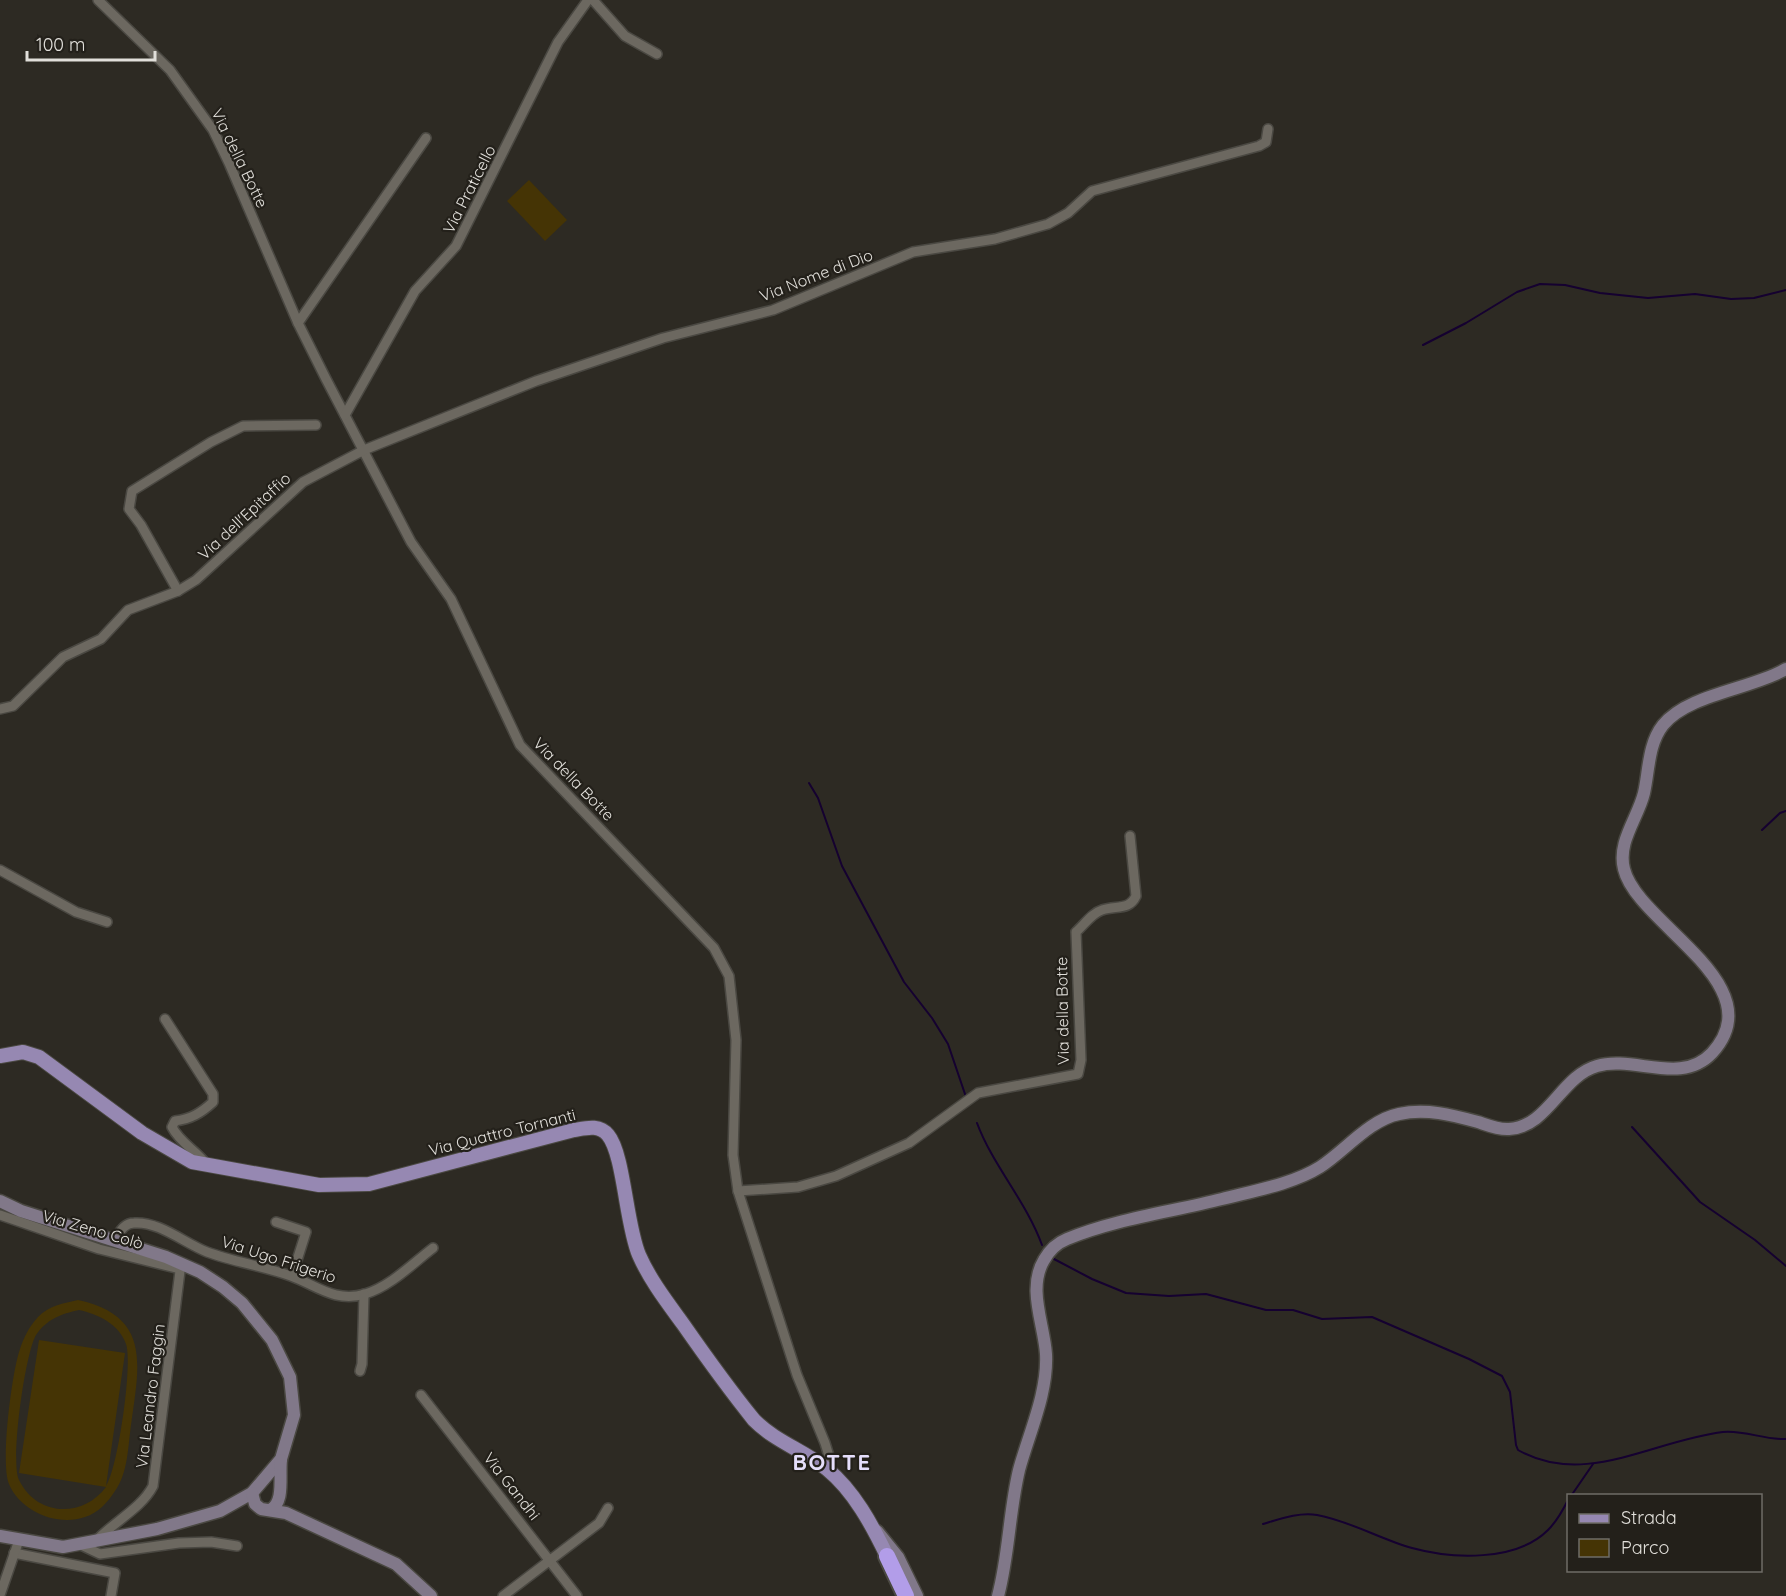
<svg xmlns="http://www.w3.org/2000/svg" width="1786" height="1596" viewBox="0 0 1786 1596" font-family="Quicksand,sans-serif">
<rect width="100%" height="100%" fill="#2d2a23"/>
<g fill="#453405" fill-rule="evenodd">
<path d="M529,180L567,220L545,241L507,201Z"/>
<path d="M78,1300C152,1316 139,1366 131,1425C128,1446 128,1473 115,1491C108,1502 98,1513 85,1517C57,1527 20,1511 9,1484C0,1463 12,1371 20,1349C24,1337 29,1327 38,1317C48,1306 64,1303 78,1300ZM79,1310C98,1314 119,1324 126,1344C133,1363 118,1469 106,1486L125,1353L39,1340L19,1473L106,1487C83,1518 37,1517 19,1480C10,1462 25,1354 36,1335C47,1319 61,1314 79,1310Z"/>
</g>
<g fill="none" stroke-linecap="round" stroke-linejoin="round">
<g stroke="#150130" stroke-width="2">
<path d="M1423,345L1466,323L1517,292L1540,284L1565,285L1600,293L1648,298L1695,294L1731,299L1754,298L1786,290"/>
<path d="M809,783L818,798L842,866L904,982L932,1018L948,1044L966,1097"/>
<path d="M1762,830L1780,813L1786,811"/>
<path d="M977,1123C993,1166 1026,1201 1042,1245"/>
<path d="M1632,1127L1700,1202L1755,1240L1786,1266"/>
<path d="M1054,1259L1092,1279L1126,1293L1169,1296L1206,1294L1266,1310H1293L1322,1319L1372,1317L1469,1359L1502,1376L1510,1392L1516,1445L1518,1450C1585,1488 1654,1440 1723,1432C1745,1430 1764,1440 1786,1439"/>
<path d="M1571,1496L1593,1464"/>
<path d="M1263,1524C1280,1519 1299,1512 1317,1515C1350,1521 1380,1539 1412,1548C1452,1559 1516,1562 1548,1530C1556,1522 1563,1510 1568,1500"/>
</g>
<g stroke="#4a4842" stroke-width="12">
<g id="street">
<path d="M98,0L170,70L213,130L229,163L298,323L326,379L411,542L451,599L520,745L714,948L729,976L736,1040L733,1155L738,1191L797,1375L825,1443L829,1456L827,1469"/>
<path d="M593,0L625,36L657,54"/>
<path d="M298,323L426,138"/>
<path d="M345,415L415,291L456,246L558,42L588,0"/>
<path d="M178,591L141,525L129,509L132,491L211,442L243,426L316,425"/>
<path d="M0,709L13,706L63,657L101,639L128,610L178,591L196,580L303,482L364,450L536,381L663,338L773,310L913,252L995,239L1048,224L1068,213L1092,191L1259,146L1266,142L1268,129"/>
<path d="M0,870L76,912L107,922"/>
<path d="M165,1019L213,1094V1102C201,1113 191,1119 175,1121L172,1127C180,1143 196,1150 207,1165"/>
<path d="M738,1191L798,1187L836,1176L909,1143L978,1093L1078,1074L1081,1060L1076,932C1084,925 1092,913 1102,910C1116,905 1129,911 1136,896L1130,836"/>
<path d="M0,1215L99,1249L180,1269"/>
<path d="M276,1222L306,1232L292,1276"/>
<path d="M114,1240C120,1232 124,1223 134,1223C159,1221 184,1243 207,1252C234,1262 263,1266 291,1276C316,1285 335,1303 365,1294C391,1286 412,1264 433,1248"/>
<path d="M360,1371L362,1364L364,1294"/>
<path d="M421,1395L577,1596"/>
<path d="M95,1542C113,1522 141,1509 153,1486L181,1263"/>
<path d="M81,1545L100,1554L179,1543L211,1542L237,1546"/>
<path d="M14,1553L115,1573L111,1596"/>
<path d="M0,1595L19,1540"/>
<path d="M503,1596L599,1523L608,1508"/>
</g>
</g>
<g stroke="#4a4842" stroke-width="15">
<g id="secondary">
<path d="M0,1201L21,1211L166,1257L200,1272L223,1287L242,1303L272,1340L290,1377L294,1415L281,1459L252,1493L220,1511L157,1529L63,1547L0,1536"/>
<path d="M252,1493L255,1504L261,1509L286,1513L396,1564L431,1596"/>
<path d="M270,1510C285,1503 279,1476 281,1460"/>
<path d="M877,1531L898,1557L917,1596"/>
<path d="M998,1596C1009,1555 1009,1512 1019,1470C1029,1433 1048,1393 1046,1354C1044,1324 1027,1288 1044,1260C1049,1251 1057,1243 1067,1239C1115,1219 1171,1212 1222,1199C1253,1191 1293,1184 1320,1167C1345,1151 1369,1120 1399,1114C1426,1108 1452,1115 1478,1122C1487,1125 1499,1130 1509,1129C1548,1127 1561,1076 1597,1066C1634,1055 1681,1086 1712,1053C1775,984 1637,924 1624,869C1617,842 1638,818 1644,793C1649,771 1648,744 1663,725C1688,694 1752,689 1786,669"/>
</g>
</g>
<g stroke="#4a4842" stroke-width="16">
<path id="primary" d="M0,1056L23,1052L39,1057L142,1133L192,1162L319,1185L369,1184L574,1130C586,1128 599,1124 608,1135C624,1154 626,1225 639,1255C650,1280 667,1302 683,1324C706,1357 729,1389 754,1420C776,1442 803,1450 827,1469C854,1491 872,1525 887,1556"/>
</g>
<g stroke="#4a4842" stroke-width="20">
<path id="highway" d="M887,1556L906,1596"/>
</g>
<use href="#street" stroke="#6c6860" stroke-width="9"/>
<use href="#secondary" stroke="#817889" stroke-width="12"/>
<use href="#primary" stroke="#9688b2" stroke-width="14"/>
<use href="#highway" stroke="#b29de9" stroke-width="16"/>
</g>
<g text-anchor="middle" stroke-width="4.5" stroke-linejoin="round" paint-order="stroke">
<g font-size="16" fill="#e1dfda" stroke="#23201a">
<text transform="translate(240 158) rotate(64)" y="6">Via della Botte</text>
<text transform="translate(469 189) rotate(-63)" y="6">Via Praticello</text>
<text transform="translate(816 275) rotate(-21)" y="6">Via Nome di Dio</text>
<text transform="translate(244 516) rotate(-43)" y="6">Via dell'Epitaffio</text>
<text transform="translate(574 779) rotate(46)" y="6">Via della Botte</text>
<text transform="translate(1062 1011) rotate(-91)" y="6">Via della Botte</text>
<text transform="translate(502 1132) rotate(-14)" y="6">Via Quattro Tornanti</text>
<text transform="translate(93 1229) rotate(16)" y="6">Via Zeno Colò</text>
<text transform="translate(279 1259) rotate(18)" y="6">Via Ugo Frigerio</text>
<text transform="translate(150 1396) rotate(-83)" y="6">Via Leandro Faggin</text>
<text transform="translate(512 1486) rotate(52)" y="6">Via Gandhi</text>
</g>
<g font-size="22" font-weight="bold" letter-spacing="1.5" fill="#e5defb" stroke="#23201a">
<text x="832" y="1470">BOTTE</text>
</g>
</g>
<rect x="1567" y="1494" width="195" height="78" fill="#23201a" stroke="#6f6c67" stroke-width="1.5"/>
<rect x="1579" y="1514" width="30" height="9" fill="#9688b2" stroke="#6f6c67" stroke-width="1.5"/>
<text x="1621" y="1524" font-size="18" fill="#e1dfda">Strada</text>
<rect x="1579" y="1539" width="30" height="18" fill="#453405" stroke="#6f6c67" stroke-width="1.5"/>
<text x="1621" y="1554" font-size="18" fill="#e1dfda">Parco</text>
<path d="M27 51v9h128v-9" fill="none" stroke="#e1dfda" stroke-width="3"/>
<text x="36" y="51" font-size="18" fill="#e1dfda" stroke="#23201a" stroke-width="4.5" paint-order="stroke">100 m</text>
</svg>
